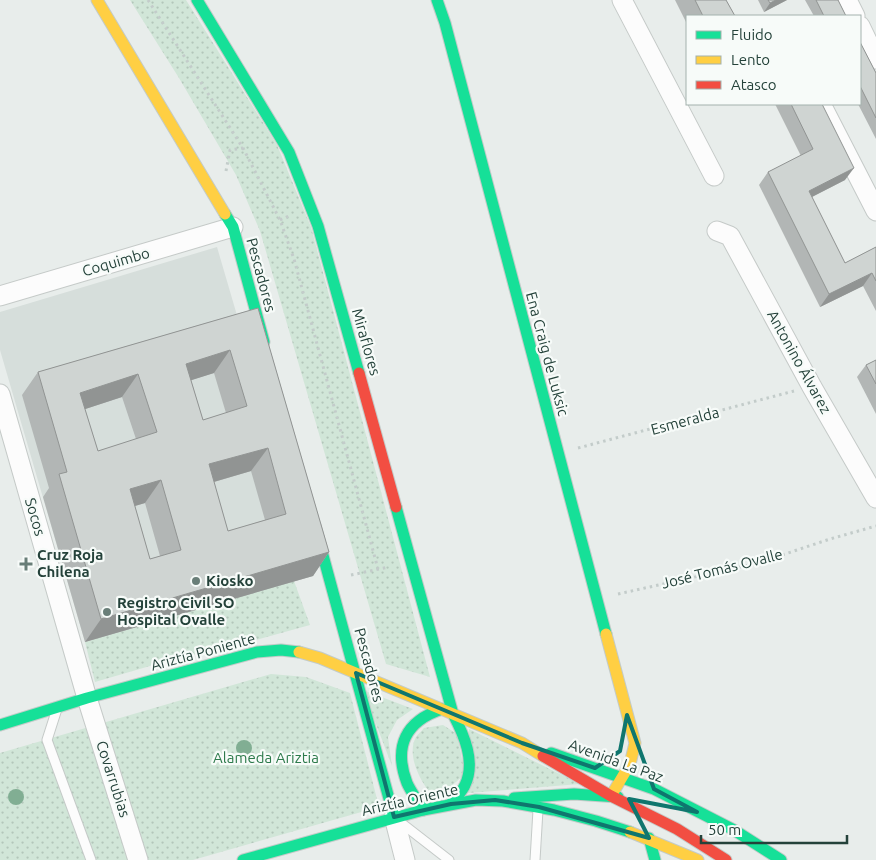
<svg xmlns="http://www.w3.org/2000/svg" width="876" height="860" viewBox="0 0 876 860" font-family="Ubuntu,sans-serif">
<defs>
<pattern id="green-dots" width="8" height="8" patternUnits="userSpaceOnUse" patternTransform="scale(1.25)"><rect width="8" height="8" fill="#d1e6d8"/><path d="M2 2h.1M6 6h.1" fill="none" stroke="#b3c6ba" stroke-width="1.8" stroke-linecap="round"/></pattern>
</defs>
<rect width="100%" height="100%" fill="#e8edeb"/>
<path fill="#d6dedb" d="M217,247L313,575L85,642L0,350V312Z"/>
<g fill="url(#green-dots)">
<path d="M130,0H186L277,145L311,227L430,677L386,664L260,231L236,175L179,78Z"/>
<path d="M294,581L310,625L241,644L174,659L95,682L85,642Z"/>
<path d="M271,674L306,677L350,693L379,807L193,860H0V753Z"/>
<path d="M363,690L413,709L397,720L388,737L392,766Z"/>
<path d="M443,725L457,734L465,774L447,790H428C418,777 407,753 416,737C418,734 422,731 424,728Z"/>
<path d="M469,729L580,784L468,793Z"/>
</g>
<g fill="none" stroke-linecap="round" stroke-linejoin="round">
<g stroke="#c5cac8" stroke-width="11">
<g id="lane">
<path d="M56,712L47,740L91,860"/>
<path d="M400,822L449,860"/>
<path d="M535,860L538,810"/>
</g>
</g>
<g stroke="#c5cac8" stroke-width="21">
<g id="street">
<path d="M622,0L714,176"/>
<path d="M847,0L855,16"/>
<path d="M860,26L876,59"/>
<path d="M821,104L876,211"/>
<path d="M717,231L730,236L812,387L876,498"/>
<path d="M0,296L233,227"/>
<path d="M0,394L87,698L138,860"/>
<path d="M394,817L405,860"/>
</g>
</g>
<g stroke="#c3cbc8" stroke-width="13">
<g id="fast">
<path d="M197,0L289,152L318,226L359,373"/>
<path d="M437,0L445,23L606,634"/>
<path d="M225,214L233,227L264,342"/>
<path d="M396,507L453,714"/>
<path d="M315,526L394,817"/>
<path d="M0,725L87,698L257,652L281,650L299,652"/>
<path d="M551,753L654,789L734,830L781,860"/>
<path d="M514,798L574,794L618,797"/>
<path d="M451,804C455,798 462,792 465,785C476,762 464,735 453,714"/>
<path d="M423,810C418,801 411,792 407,783C393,746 406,721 442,709"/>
<path d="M649,838L655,860"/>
<path d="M243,860L423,810L476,800L503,801L554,810L596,821L630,832"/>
</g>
</g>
<g stroke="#c3cbc8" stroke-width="13">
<g id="slow">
<path d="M97,0L225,214"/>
<path d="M606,634L635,743L630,764L611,796"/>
<path d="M299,652L320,658L522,743L543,756"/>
<path d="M630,832L698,860"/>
</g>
</g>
<g stroke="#c3cbc8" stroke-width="13">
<g id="jam">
<path d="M359,373L396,507"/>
<path d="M543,756L611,796L677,829L726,860"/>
</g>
</g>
<g stroke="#c3ccca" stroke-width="3" stroke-dasharray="2.5 4" stroke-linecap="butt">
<path d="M148,0L243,148L280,220L294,259L378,569"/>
<path d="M226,171L230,150L243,148"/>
<path d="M280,220L291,215"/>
<path d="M578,448L794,391"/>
<path d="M351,575L389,567"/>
<path d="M618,594L758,563L830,539L876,526"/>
</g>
<use href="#lane" stroke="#fcfcfc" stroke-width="9"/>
<use href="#street" stroke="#fcfcfc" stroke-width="19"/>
<use href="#fast" stroke="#16e098" stroke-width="11"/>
<use href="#slow" stroke="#ffcf43" stroke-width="11"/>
<use href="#jam" stroke="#f24e42" stroke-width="11"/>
</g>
<g fill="#81ae93">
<circle cx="244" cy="748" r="8"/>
<circle cx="16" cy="797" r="8"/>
</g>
<g fill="#b2b6b5" fill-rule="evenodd">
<path d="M675,0H726L735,16H687V24Z"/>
<path d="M758,0H787L764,12Z"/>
<path d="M805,0H838L846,16H814Z"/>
<path d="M860,42L876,73V139L858,104H860Z"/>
<path d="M775,104H822L845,180L812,197L845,263L876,247V311L863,286L820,307L759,185L768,172L801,156Z"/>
<path d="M258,308L329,552L313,576L85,642L43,497L49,488L22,395L38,372ZM214,373L226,413L203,420L191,380ZM122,397L136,439L98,451L85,409ZM251,471L265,520L228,531L214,482ZM145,503L160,556L150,559L135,506Z"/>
<path d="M876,360V414L857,377L866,365Z"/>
</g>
<g fill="#919493">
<path d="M776,0H787L764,12L770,3Z"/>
<path d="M854,168L845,180L800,203L809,191Z"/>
<path d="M872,273L863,286L820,307L829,294Z"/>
<path d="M230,350L214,373L170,387L186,364Z"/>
<path d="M138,374L122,397L64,416L80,393Z"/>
<path d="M268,448L251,471L193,488L209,464Z"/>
<path d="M161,480L145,503L114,512L130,489Z"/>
<path d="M329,552L313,576L85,642L101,619Z"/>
</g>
<g fill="#cfd4d2" stroke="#919493" fill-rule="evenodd">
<path d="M695,0H726L735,16H703Z"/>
<path d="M768,0H776L770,3Z"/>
<path d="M816,0H838L846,16H824Z"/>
<path d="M860,42L876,73V118L860,86Z"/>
<path d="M791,104H822L854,168L809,191L845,263L876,247V281L872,273L829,294L768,172L813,149Z"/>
<path d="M258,308L329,552L101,619L59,474L67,472L38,372ZM230,350L247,406L203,420L186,364ZM138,374L157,432L98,451L80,393ZM268,448L286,514L228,531L209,464ZM161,480L181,550L150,559L130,489Z"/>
<path d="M876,360V384L866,365Z"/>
</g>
<path fill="none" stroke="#0f766e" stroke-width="4" stroke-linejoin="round" d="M356,673L522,743L595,768L620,751L627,715L654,789L697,812L629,799L649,838L539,807L495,800L451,804L394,817Z"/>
<g fill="#697e78" stroke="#f7fbf9" stroke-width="2">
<path d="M23.5 556.5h5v5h5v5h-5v5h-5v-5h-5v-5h5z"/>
<circle cx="196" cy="581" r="5"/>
<circle cx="107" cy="612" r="5"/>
</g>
<g text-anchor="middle" stroke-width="4.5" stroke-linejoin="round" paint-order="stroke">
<g font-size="15" fill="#24423a" stroke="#f7fbf9">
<text transform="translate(116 262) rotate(-16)" y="5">Coquimbo</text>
<text transform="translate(261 275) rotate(75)" y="5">Pescadores</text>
<text transform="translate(366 342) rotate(74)" y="5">Miraflores</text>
<text transform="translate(547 354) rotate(75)" y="5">Ena Craig de Luksic</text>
<text transform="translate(799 362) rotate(61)" y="5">Antonino Álvarez</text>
<text transform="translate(685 421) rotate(-15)" y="5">Esmeralda</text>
<text transform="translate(35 517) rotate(74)" y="5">Socos</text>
<text transform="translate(722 569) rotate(-14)" y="5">José Tomás Ovalle</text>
<text transform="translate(203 652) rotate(-15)" y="5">Ariztía Poniente</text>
<text transform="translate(369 665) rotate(75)" y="5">Pescadores</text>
<text transform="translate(616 761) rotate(20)" y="5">Avenida La Paz</text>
<text transform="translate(113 779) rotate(72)" y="5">Covarrubias</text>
<text transform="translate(410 800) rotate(-13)" y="5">Ariztía Oriente</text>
</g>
<g font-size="15" font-weight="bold" fill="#24423a" stroke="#f7fbf9" text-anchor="start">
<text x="37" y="560">Cruz Roja<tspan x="37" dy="17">Chilena</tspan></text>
<text x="206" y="586">Kiosko</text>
<text x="117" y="608">Registro Civil SO<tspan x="117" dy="17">Hospital Ovalle</tspan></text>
</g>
<g font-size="15" fill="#2d7a4b" stroke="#f7fbf9">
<text x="266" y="763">Alameda Ariztia</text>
</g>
</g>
<rect x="686" y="15" width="175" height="90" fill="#f7fbf9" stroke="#a3b1ad"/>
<rect x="696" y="31" width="25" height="8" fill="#16e098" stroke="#a3b1ad"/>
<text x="731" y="40" font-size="15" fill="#24423a">Fluido</text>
<rect x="696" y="56" width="25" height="8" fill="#ffcf43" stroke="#a3b1ad"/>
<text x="731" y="65" font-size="15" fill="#24423a">Lento</text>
<rect x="696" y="81" width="25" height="8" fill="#f24e42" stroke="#a3b1ad"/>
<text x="731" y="90" font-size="15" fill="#24423a">Atasco</text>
<path d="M701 835v8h146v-8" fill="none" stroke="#24423a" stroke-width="2.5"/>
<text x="708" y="835" font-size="15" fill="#24423a" stroke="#f7fbf9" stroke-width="4" paint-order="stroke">50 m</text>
</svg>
